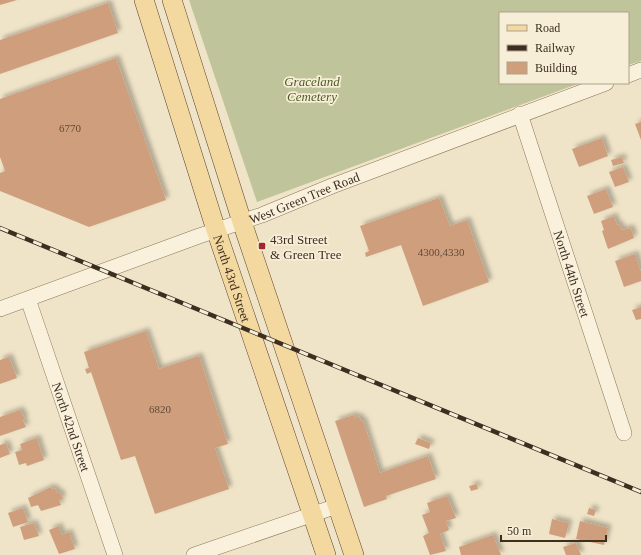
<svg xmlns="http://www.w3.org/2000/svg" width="641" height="555" viewBox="0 0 641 555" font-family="Georgia,serif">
<defs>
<filter id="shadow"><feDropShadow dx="3.5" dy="-3.5" stdDeviation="2" flood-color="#0004"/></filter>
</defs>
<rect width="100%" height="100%" fill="#f0e4c8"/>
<path fill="#bfc49a" d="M189,0H641V61L628,65V13H500V83H580L257,202Z"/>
<g fill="#cf9f7d" filter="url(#shadow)">
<path d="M0,0H17L0,5Z"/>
<path d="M108,3L118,33L0,74V40Z"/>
<path d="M116,58L166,200L89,227L0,191V173L5,171L0,157V99Z"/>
<path d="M641,122V140L635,124Z"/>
<path d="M602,138L608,156L579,167L572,149Z"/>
<path d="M622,157L624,163L613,166L611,160Z"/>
<path d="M623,167L629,182L615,187L609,172Z"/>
<path d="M606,189L613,207L594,214L587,196Z"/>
<path d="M439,198L450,226L467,220L489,282L423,306L401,245L366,257L365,253L369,251L360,226Z"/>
<path d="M614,216L617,225L619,224L622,230L631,228L634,238L608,249L602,231L604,230L601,221Z"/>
<path d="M635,254L641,272V281L624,287L615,261Z"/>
<path d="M641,307V319L636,320L632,310Z"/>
<path d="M146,331L159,369L199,356L228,444L215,448L229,489L155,514L135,456L121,460L91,372L87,374L85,369L89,368L84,352Z"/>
<path d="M9,357L17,378L0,384V360Z"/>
<path d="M20,410L25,419L23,420L26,427L0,436V417Z"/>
<path d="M354,415L355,418L359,416L361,421L363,420L380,473L428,456L436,479L386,496L387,499L364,507L335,421Z"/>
<path d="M37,438L44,460L27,466L26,463L19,465L15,452L22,450L20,444Z"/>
<path d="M418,438L431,443L429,449L415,444Z"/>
<path d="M6,443L10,454L0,458V445Z"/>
<path d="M477,484L478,489L471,491L469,486Z"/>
<path d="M51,487L52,489L55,488L57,493L60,492L63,499L59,500L61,505L41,511L38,505L31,507L28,498Z"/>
<path d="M447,496L456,518L446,521L449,530L440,534L446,551L430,555L423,536L429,533L422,515L430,512L427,503Z"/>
<path d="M23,508L28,522L13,527L8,513Z"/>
<path d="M589,508L596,510L594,516L587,514Z"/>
<path d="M552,519L569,523L565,538L549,534Z"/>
<path d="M580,521L608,528L604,545L576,539Z"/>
<path d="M34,523L39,536L24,540L20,527Z"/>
<path d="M59,526L62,535L69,532L75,549L59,554L49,530Z"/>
<path d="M493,535L501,555H461L459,547Z"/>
<path d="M576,543L581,555H566L563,547Z"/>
</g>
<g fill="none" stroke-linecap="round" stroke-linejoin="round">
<g stroke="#8d765c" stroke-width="16">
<g id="minor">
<path d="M628,75L641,70"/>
<path id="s1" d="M520,114L624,433"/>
<path id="s2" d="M28,299L115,555"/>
<path id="s3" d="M0,309L199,236L262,215L332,186L606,83"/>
<path d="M194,555L337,506"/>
</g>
</g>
<g stroke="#5b4430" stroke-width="20">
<g id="major">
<path id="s4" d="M144,0L216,230L326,555"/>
<path d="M172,0L242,222L354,555"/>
</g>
</g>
<use href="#minor" stroke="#faf1dc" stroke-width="15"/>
<use href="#major" stroke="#f3d9a0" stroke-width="19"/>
<g stroke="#3d2e20" stroke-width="4.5">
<path id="rail" d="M0,228L641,492"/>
</g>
<use href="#rail" stroke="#f7eed8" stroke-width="3" stroke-dasharray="9" stroke-linecap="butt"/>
</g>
<rect fill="#9e2a2b" stroke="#f7eed8" stroke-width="1.5" x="258" y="242" width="8" height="8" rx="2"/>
<g text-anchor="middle" stroke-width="3.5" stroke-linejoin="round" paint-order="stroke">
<g font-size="11" fill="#624a37">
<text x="70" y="132">6770</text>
<text x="441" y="256">4300,4330</text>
<text x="160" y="413">6820</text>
</g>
<g font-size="13" font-style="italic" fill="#4d5a26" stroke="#f7eed8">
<text x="312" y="86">Graceland<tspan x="312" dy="15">Cemetery</tspan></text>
</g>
<g font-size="13" fill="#3d2e20" stroke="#f7eed8">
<text dy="5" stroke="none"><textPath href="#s3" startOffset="324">West Green Tree Road</textPath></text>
<text dy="5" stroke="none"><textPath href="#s1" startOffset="168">North 44th Street</textPath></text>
<text dy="5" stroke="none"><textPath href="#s4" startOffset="292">North 43rd Street</textPath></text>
<text dy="5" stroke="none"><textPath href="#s2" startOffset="135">North 42nd Street</textPath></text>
</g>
<g font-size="13" fill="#3d2e20" stroke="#f7eed8" text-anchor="start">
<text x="270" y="244">43rd Street<tspan x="270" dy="15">&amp; Green Tree</tspan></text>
</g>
</g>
<rect x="499" y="12" width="130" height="72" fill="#f7eed8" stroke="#ada18e"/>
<rect x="507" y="25" width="20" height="6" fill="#f3d9a0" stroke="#ada18e"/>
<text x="535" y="32" font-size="12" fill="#3d2e20">Road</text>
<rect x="507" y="45" width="20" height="6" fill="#3d2e20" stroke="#ada18e"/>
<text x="535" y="52" font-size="12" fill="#3d2e20">Railway</text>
<rect x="507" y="62" width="20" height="12" fill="#cf9f7d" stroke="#ada18e"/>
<text x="535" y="72" font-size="12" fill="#3d2e20">Building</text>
<path d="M501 535v6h105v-6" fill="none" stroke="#3d2e20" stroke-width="2"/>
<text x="507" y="535" font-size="12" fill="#3d2e20" stroke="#f7eed8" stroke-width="3" paint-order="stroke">50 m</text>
</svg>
